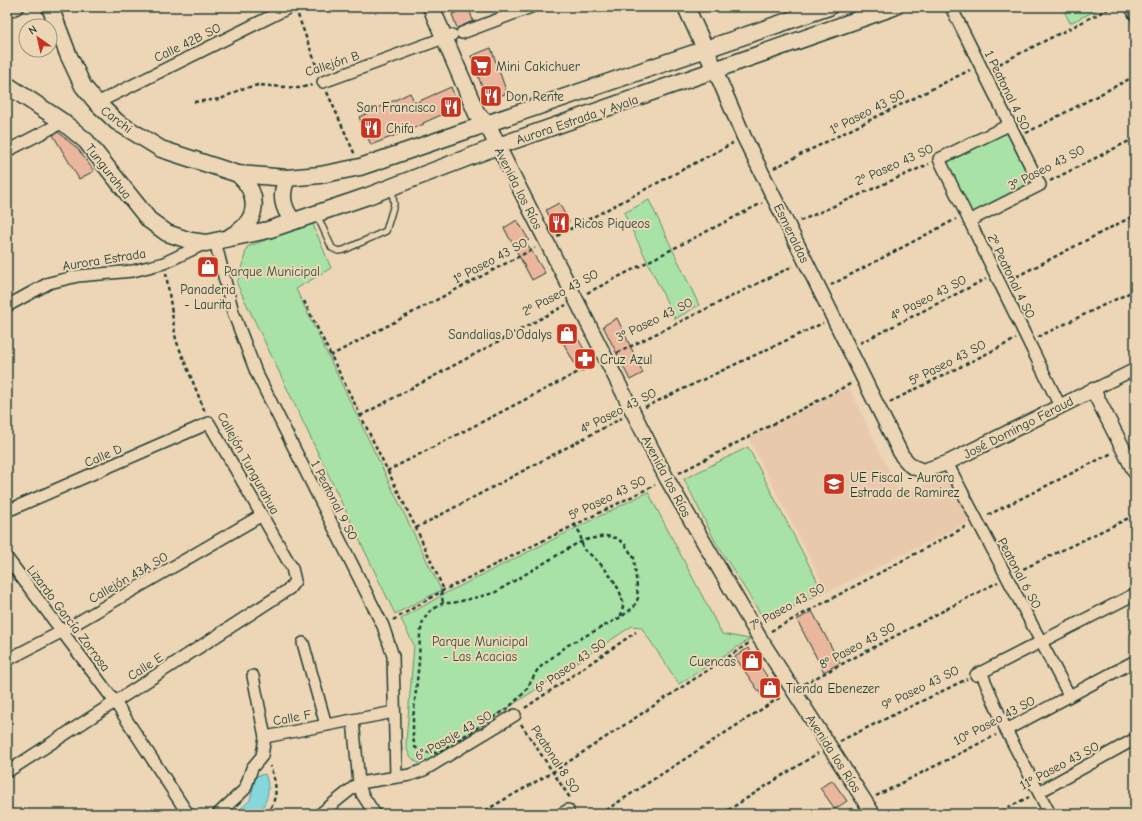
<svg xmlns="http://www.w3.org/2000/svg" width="1142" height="821" viewBox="0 0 1142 821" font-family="'Comic Neue',sans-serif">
<rect width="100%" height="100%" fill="#edd6b5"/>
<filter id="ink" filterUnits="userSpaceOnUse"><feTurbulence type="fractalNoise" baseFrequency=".025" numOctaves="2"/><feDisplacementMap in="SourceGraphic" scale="8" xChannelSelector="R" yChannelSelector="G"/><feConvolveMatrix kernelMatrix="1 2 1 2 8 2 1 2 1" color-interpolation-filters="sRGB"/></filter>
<g filter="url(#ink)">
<path fill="#e8c9ac" d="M849,387L901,496L949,472L973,520L827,592L748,437Z"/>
<g fill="#a9e2a6" stroke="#64906d">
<path d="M1062,7H1103L1070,23Z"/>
<path d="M1007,132L1034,184L972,215L946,163Z"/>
<path d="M649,200L699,305L675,319L624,213Z"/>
<path d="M312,222L331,268L296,289L441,590L395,614L237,284L247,247Z"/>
<path d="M748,447L823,592L765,621L715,541L684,479Z"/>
<path d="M648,492L722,634L750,639L679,684L641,627L632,626L426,762L418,763C409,757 407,752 406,742L414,645L401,619L446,593Z"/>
</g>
<path fill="#86d7dc" stroke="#5d9999" d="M265,774C271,789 268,801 258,814H235L250,800L256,776Z"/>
<g fill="#ebb69e" stroke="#1f3d34">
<path d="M469,8L473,21L457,28L452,14Z"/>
<path d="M491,48L507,93L487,101L471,56Z"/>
<path d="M451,87L459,107L423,123L424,124L371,145L359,117L410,93L415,103Z"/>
<path d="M58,132L78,149L94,171L79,179L53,135Z"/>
<path d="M559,203L569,222L556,229L546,210Z"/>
<path d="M517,220L529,240L526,242L545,273L532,280L504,228Z"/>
<path d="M617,318L643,373L630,380L603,326Z"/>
<path d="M572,328L590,360L577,368L559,335Z"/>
<path d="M812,611L840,663L824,672L797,620Z"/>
<path d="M748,648L775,688L762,696L735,657Z"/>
<path d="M832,780L847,801L835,809L820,788Z"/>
</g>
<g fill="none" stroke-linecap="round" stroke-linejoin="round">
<g stroke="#1f3d34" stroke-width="8">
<path id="service" d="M317,215L332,248L338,251L344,250L386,231L394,204L392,189"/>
</g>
<g stroke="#1f3d34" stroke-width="14">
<g id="minor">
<path d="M951,7L1040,185L969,221"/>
<path d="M1131,7L1135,15"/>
<path d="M462,33L531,7"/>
<path d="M323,82L452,35"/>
<path d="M97,103L290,7"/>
<path d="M1009,125L939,159L1060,406"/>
<path d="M7,151L63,122"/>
<path d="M215,241L233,312L256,372L383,626L393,656L396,776"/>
<path d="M7,306L49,283L78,276L133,271L164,263L206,243"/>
<path d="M1093,390L1135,369"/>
<path d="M947,463L1069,695"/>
<path d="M7,511L209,423L292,568L295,581L289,589L7,772"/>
<path d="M7,558L115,702L188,814"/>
<path d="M303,643L326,725"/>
<path d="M7,660L61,632L262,515"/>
<path d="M981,672L1006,730L1050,814"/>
<path d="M976,675L1135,594"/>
<path d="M353,720L359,783L362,794L375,814"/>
<path d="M1006,730L1135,661"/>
<path d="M265,737L394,712"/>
<path d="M1039,792L1135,739"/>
<path d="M218,814L245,789L252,768L262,756L265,737L253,676"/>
<path d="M320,814L359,783L410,775L424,770L515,715"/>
<path d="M561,814L568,810"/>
</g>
</g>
<g stroke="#1f3d34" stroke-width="17">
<g id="tertiary">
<path d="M7,10L16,7"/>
<path d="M715,70L744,137L902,456L911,466L923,471L947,463L1093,390L1135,472"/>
<path d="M498,146L667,479L759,637L873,814"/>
</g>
</g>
<g stroke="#1f3d34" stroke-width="19">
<g id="secondary">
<path d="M50,7L68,54L83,86L97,103L117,122L161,149L238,174L287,178L320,175L360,167L829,7"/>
<path d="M431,7L477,114L487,124L498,146"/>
<path d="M686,7L715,70"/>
<path d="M7,85L63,122L86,141L149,220L167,233L191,241L206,243L268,230L368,196L498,146L894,7"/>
<path d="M287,178C280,195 282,207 293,221"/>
<path d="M231,236C260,221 260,194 238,174"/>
</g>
</g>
<g stroke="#1f3d34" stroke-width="2.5" stroke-dasharray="4 3" stroke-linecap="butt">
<path d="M298,15L319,73"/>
<path d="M993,67L1112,7"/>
<path d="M327,92L355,155"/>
<path d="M194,102L221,99L241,89L258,85L299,88L312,85"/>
<path d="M1026,133L1135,76"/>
<path d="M774,168L970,70"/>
<path d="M1050,181L1135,138"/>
<path d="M800,221L929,164"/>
<path d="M557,236L733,143"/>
<path d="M166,273L176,340L205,412"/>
<path d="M1010,280L1135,215"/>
<path d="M831,285L956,219"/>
<path d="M587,293L762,203"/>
<path d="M304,301L416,528L444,590"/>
<path d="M1038,337L1135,290"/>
<path d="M860,343L986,279"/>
<path d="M617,353L793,266"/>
<path d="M330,356L535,248"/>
<path d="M890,402L1016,339"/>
<path d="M645,407L823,323"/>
<path d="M360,416L566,305"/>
<path d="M387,471L594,364"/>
<path d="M679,473L852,383"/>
<path d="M988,515L1112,453"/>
<path d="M574,524L580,533L583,549C598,559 622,585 623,605C623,609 621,613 621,617"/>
<path d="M416,528L622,418"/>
<path d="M606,536L616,538L624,543L634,558L638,598L634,607L621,617L568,645L549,660L538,669L525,692L507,709L437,753L422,752L415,747L413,738V719L419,662L420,634L423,621L429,612L443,603H453L494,593L576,544L589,539Z"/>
<path d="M1017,572L1135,515"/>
<path d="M441,591L443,603"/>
<path d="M393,620L444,590L655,485"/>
<path d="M771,631L967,526"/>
<path d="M804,684L998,582"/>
<path d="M525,708L636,632"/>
<path d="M521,724L570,798"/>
<path d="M840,741L967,679"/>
<path d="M876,796L996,735"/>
<path d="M267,814C279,795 277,787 270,766"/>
<path d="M479,814L553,772L749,643"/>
<path d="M600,814L782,696"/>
<path d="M722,814L818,753"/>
<path d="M842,814L854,808"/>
<path d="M995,814L1029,797"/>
</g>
<use href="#service" stroke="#edd6b5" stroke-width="5.5"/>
<use href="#minor" stroke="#edd6b5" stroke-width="11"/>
<use href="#tertiary" stroke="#edd6b5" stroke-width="14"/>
<use href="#secondary" stroke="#edd6b5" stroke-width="16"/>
</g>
</g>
<defs>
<g id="supermarket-square" transform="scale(1.15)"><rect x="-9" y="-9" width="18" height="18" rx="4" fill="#c8321e" stroke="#edd6b5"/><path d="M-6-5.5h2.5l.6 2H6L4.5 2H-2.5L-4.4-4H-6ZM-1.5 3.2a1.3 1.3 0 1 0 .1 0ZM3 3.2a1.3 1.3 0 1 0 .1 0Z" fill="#fff"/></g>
<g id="restaurant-square" transform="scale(1.15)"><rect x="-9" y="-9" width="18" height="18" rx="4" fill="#c8321e" stroke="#edd6b5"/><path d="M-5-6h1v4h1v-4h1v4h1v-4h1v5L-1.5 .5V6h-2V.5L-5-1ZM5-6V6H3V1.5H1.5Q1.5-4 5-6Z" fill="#fff"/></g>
<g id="shop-square" transform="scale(1.15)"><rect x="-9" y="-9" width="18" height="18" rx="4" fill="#c8321e" stroke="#edd6b5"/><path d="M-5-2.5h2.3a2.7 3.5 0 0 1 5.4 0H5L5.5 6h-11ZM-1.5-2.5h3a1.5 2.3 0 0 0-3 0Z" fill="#fff"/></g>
<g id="pharmacy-square" transform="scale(1.15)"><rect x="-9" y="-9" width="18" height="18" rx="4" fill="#c8321e" stroke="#edd6b5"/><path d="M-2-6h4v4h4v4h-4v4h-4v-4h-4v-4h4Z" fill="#fff"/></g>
<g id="school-square" transform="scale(1.15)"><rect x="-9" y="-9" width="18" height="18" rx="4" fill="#c8321e" stroke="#edd6b5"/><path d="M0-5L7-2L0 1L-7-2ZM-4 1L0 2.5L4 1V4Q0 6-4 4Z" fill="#fff"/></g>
</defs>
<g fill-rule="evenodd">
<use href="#supermarket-square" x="481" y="66"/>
<use href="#restaurant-square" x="491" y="96"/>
<use href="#restaurant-square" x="451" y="107"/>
<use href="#restaurant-square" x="371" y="128"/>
<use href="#restaurant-square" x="559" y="223"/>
<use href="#shop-square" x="208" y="267"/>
<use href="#shop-square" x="567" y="334"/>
<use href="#pharmacy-square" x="585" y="359"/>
<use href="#school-square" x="834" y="484"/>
<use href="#shop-square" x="752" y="661"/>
<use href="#shop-square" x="770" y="688"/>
</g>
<g text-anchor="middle" stroke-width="4" stroke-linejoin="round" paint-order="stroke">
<g font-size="13" fill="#1f3d34" stroke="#edd6b5">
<text transform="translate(187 42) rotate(-26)" y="5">Calle 42B SO</text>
<text transform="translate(332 63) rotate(-18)" y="5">Callejón B</text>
<text transform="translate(1008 90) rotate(64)" y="5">1 Peatonal 4 SO</text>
<text transform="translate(867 111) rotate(-27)" y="5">1º Paseo 43 SO</text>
<text transform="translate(117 119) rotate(37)" y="5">Carchi</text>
<text transform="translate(577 119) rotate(-19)" y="5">Aurora Estrada y Ayala</text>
<text transform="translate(894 164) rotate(-24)" y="5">2º Paseo 43 SO</text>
<text transform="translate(1046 167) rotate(-27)" y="5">3º Paseo 43 SO</text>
<text transform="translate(109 171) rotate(52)" y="5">Tungurahua</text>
<text transform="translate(519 188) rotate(63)" y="5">Avenida los Ríos</text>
<text transform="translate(792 233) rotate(64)" y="5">Esmeraldas</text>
<text transform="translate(104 259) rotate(-9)" y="5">Aurora Estrada</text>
<text transform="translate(490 260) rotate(-28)" y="5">1º Paseo 43 SO</text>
<text transform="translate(1012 276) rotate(64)" y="5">2º Peatonal 4 SO</text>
<text transform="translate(560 292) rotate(-28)" y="5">2º Paseo 43 SO</text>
<text transform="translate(928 297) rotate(-27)" y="5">4º Paseo 43 SO</text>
<text transform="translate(654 319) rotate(-26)" y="5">3º Paseo 43 SO</text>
<text transform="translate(947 362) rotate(-27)" y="5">5º Paseo 43 SO</text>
<text transform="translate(618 410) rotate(-27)" y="5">4º Paseo 43 SO</text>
<text transform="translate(1018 427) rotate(-27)" y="5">José Domingo Feraud</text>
<text transform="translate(103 455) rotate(-23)" y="5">Calle D</text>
<text transform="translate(249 463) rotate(61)" y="5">Callejón Tungurahua</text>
<text transform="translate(667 476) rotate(62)" y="5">Avenida los Ríos</text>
<text transform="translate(607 497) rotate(-26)" y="5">5º Paseo 43 SO</text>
<text transform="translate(335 500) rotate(63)" y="5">1 Peatonal 9 SO</text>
<text transform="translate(1020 573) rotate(62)" y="5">Peatonal 6 SO</text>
<text transform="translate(128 577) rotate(-30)" y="5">Callejón 43A SO</text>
<text transform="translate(787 606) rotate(-29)" y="5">7º Paseo 43 SO</text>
<text transform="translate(69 618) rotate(53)" y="5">Lizardo García Zorrosa</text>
<text transform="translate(857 645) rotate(-28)" y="5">8º Paseo 43 SO</text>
<text transform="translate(570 665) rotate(-35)" y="5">6º Paseo 43 SO</text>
<text transform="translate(145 666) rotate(-33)" y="5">Calle E</text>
<text transform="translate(920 687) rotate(-26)" y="5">9º Paseo 43 SO</text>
<text transform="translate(292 717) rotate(-10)" y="5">Calle F</text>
<text transform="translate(994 720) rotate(-28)" y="5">10º Paseo 43 SO</text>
<text transform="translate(453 735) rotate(-30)" y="5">6° Pasaje 43 SO</text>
<text transform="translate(834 753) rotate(57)" y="5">Avenida los Ríos</text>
<text transform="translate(556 759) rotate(57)" y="5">Peatonal 8 SO</text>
<text transform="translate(1059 765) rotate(-28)" y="5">11º Paseo 43 SO</text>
</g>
<g font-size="13" fill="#1f3d34" stroke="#edd6b5" text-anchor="start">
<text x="496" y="71">Mini Cakichuer</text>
<text x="506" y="101">Don Rente</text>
<text x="436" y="112" text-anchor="end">San Francisco</text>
<text x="386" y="133">Chifa</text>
<text x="574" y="228">Ricos Piqueos</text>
<text x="208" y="294" text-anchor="middle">Panaderia<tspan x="208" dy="15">- Laurita</tspan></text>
<text x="552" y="339" text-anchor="end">Sandalias D'Odalys</text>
<text x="600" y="364">Cruz Azul</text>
<text x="850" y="482">UE Fiscal - Aurora<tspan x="850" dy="15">Estrada de Ramirez</tspan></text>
<text x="736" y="666" text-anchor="end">Cuencas</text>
<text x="786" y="693">Tienda Ebenezer</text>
</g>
<g font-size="13" fill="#2d4e3f" stroke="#edd6b5">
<text x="272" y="276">Parque Municipal</text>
<text x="480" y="646">Parque Municipal<tspan x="480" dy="15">- Las Acacias</tspan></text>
</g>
</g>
<rect width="1142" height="821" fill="none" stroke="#edd6b5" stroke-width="24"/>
<rect x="12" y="12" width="1118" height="797" fill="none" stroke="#1f3d34" stroke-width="1.5" filter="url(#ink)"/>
<g transform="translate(38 38) rotate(326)"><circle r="19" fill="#edd6b5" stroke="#9b9981"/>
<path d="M0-3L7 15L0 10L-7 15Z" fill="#c8321e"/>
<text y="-6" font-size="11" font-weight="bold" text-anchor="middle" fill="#1f3d34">N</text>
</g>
</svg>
